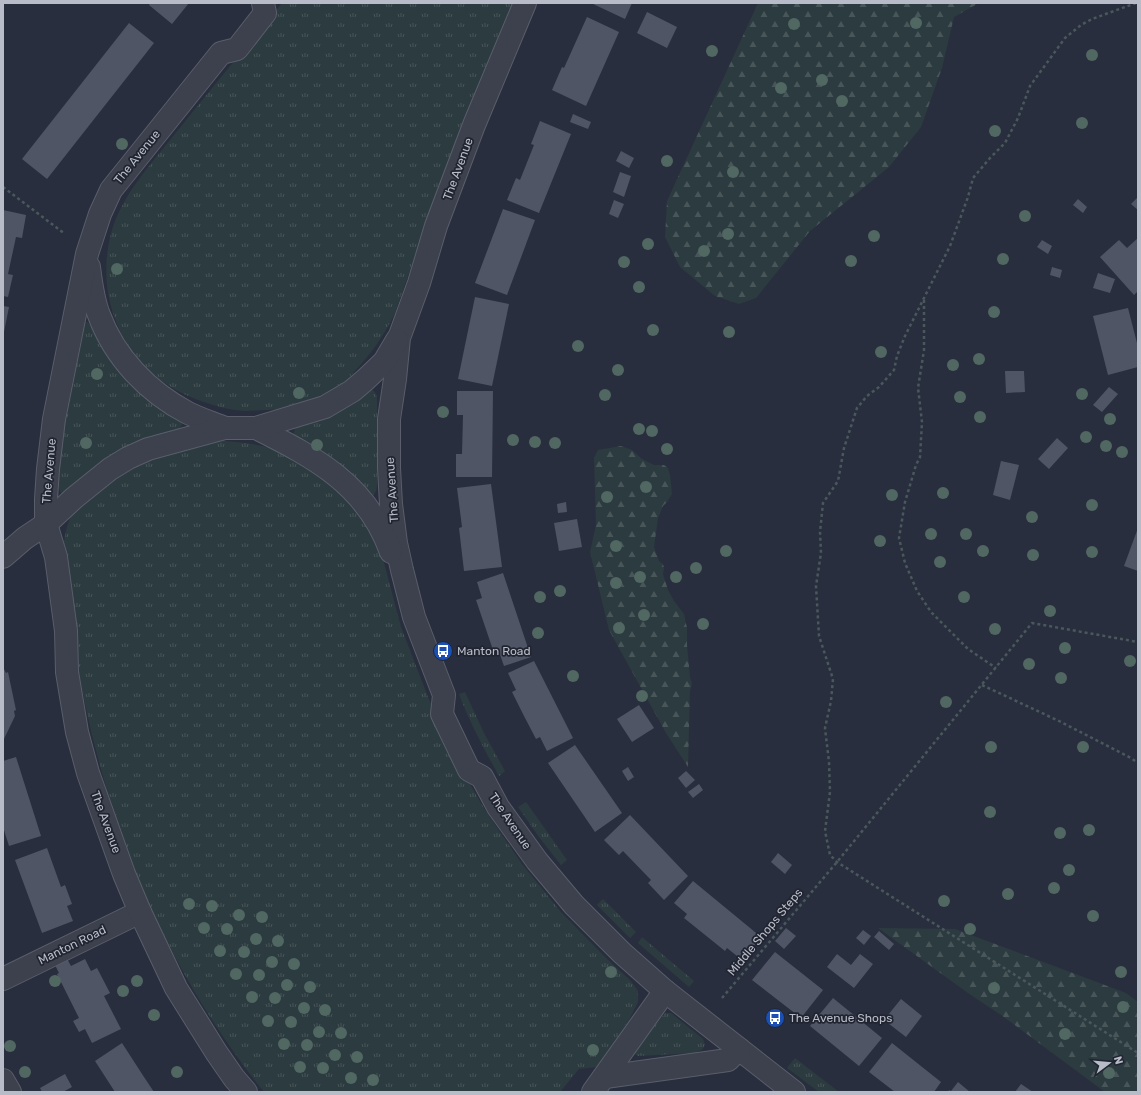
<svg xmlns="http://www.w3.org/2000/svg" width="1141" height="1095" viewBox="0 0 1141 1095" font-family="Rubik,sans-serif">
<defs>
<pattern id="grass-tufts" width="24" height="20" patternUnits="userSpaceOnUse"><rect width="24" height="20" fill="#2b3b3f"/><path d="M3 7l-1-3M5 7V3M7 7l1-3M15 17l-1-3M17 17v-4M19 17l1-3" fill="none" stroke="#485559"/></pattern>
<pattern id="forest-firs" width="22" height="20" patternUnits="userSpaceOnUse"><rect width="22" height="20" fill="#2b3b3f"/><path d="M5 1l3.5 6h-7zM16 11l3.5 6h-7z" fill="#485559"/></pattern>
</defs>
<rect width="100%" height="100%" fill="#282e3d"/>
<g fill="url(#grass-tufts)">
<path d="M282,3H513L463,120L395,313C384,336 370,355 353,373C349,377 346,381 343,384C322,401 293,409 267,410C259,410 252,411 245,411C230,410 215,406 201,401C129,377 91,303 112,230C123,194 151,164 174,135C210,90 246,47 282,3Z"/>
<path d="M84,322H88L90,325L108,357L118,368L182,421V425L179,429L139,443L63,494L60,492L58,482L67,396Z"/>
<path d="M370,389C377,391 377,397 377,404V486L376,491L373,496L369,495L293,435L295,429L299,425Z"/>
<path d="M217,440L246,443L268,447L288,453L350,496L379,544L401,627L426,692L449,748L485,810L522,864L561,912L607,959L630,980L638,991V1002L628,1022L597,1067L579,1069L560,1092H264C155,957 94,793 71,622C67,592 58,556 67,527C69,518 74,511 79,504L144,458Z"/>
<path d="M465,692L484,733L505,771L499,776C484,749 470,723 459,694Z"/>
<path d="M526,802L567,860L561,865L539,837L518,807Z"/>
<path d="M603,899L636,932L630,938L597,905Z"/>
<path d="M642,937L694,981L689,987L638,943Z"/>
<path d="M665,1013H671L703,1039L705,1045L702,1050L694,1053L638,1056L635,1054V1051Z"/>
<path d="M795,1058L839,1092H819L787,1068Z"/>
</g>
<g fill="url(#forest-firs)">
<path d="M758,3H979L954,17L942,68L921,127L889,167L810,231L756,298L739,304L715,296L680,267L665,237L667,201Z"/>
<path d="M621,446L632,450L642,459L654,465H664L668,468L670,475L672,494L667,502L663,506L658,518L654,547L659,561L663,564L664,568L663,574L668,590L674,601L684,614L687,628V645L690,677L692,684L690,691L688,767L666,733L609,630L590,552L596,525L594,458L598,450Z"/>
<path d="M878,928L955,929L1126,993L1138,1002V1092H1105L1001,1015L968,993Z"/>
</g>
<g fill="#4f5565">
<path d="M150,3H189L172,24L149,5Z"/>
<path d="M591,3H632L625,19Z"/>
<path d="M647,12L677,27L667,48L637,33Z"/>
<path d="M587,17L619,32L586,106L552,90L562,67L564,68Z"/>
<path d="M129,23L154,43L47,179L22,159Z"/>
<path d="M573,114L591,122L588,129L570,122Z"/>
<path d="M540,121L571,134L539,213L507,200L516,178L520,180L534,145L531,144Z"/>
<path d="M621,151L634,158L629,168L616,161Z"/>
<path d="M620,172L631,176L624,197L613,192Z"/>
<path d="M1138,197V210L1131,204Z"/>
<path d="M1078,199L1087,207L1083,213L1073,205Z"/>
<path d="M614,200L624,204L618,218L609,214Z"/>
<path d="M503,209L535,220L507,295L475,283Z"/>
<path d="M3,210L26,215L22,238L16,237L8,274L13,275L8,297L3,296Z"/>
<path d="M1138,238V291L1134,295L1100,257L1119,240L1127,248Z"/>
<path d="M1042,240L1052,246L1048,254L1037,247Z"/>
<path d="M1052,267L1062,270L1060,278L1050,275Z"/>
<path d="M1098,273L1115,279L1110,293L1093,288Z"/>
<path d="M475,297L509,304L492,386L458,379Z"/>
<path d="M3,306L9,307L4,332H3Z"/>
<path d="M1128,308L1138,347V367L1108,375L1093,316Z"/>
<path d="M1005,371H1024L1025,392L1006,393Z"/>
<path d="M1109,387L1118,394L1102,412L1093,405Z"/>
<path d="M457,391H493L492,477H456V454H462L463,415H457Z"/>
<path d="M1057,438L1068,448L1049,469L1038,459Z"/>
<path d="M1001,461L1019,465L1010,500L993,495Z"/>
<path d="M491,484L502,567L464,571L459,528L462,527L457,488Z"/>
<path d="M566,502L567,512L558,513L557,504Z"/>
<path d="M577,519L582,547L559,551L554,523Z"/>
<path d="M1138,528V571L1124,566Z"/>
<path d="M503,573L531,657L504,666L498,649L493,650L476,600L482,598L477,582Z"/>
<path d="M534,661L573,738L547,751L540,737L536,739L524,716L512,692L516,690L508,673Z"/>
<path d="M3,667L6,673L8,672L16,710L14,711L15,716L3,741Z"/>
<path d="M639,705L654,728L632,742L617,719Z"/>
<path d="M575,745L622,813L595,832L548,763Z"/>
<path d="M16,757L41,836L9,846L3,827V761Z"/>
<path d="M628,767L634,777L628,781L622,771Z"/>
<path d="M686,771L695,780L686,788L678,778Z"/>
<path d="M699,784L703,790L693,798L688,792Z"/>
<path d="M630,815L688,876L664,900L648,883L651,880L623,851L619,855L604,840Z"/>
<path d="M47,848L61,887L65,885L72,904L67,906L73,921L42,933L15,860Z"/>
<path d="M778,853L792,865L785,874L771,862Z"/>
<path d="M693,881L761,937L742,960L727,948L725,951L684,918L687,914L674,903Z"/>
<path d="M786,928L796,936L784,949L775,941Z"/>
<path d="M863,930L871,936L864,945L856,938Z"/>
<path d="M879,931L894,944L889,950L874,937Z"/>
<path d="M775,952L823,990L801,1018L752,980Z"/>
<path d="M837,954L851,965L860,954L873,964L854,988L827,967Z"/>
<path d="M66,957L71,966L85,959L91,971L97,968L110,993L104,996L121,1029L92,1043L85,1029L79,1032L73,1021L79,1018L57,974L59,973L54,963Z"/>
<path d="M833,998L882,1038L859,1066L810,1026Z"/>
<path d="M901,999L922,1016L906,1037L884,1020Z"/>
<path d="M122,1043L144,1077L154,1092H115L95,1061Z"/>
<path d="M892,1043L941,1082L934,1092H895L869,1072Z"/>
<path d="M65,1074L72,1087L63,1092H42L40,1088Z"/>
<path d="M958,1082L970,1092H948L949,1090L951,1091Z"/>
<path d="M1021,1084L1033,1092H1015Z"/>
</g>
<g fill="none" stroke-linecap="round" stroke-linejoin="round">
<g stroke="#5a5e6b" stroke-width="24">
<g id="street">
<path d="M525,3L474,125L436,226L419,283L399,338L395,379L389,419V468L391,504L396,543L402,570L414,617L444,695L442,714L469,770L482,777L498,807L537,861L574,905L622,953L665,991L794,1092"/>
<path d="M89,267C91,283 93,300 99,315C115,358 148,392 188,413C200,419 213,423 225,428"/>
<path d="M256,428C316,458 367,485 391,552"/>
<path d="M3,557L25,538L46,524L74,498L110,469L128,458L148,449L225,428H256L325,407L352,391L365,380L384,362L397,340"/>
<path d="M3,979L140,912"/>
<path d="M605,1077L728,1060L739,1049"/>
<path d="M3,1080L10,1092"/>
<path d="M246,1092L234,1078L216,1052L176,988L140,912L124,874L88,773L77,732L67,672L66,631L56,557L46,524V499L48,469L54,419L87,254L100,214L111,190L221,53L237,49L265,13L263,3"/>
<path d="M593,1092L665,991"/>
</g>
</g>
<g stroke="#4a585d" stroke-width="2.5" stroke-dasharray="3 3" stroke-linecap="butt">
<path d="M1136,3L1092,19L1081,25L1065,38L1030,86L1018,118L1005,143L990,158L973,178L968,197L950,246L905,336L897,356L894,370L879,387L867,396L857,408L844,448L838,481L823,503L820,532L821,553L816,586L819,636L833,679L831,701L825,728L829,762L830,792L825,831L830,855L837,862L1138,1053"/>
<path d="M3,187L65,234"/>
<path d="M924,300V350L918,388L922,422L920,457L916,465L905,502L899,538L905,563L917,591L931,612L968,649L996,668"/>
<path d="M982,685L1059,721L1131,758L1138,763"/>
<path d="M722,998L837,862L1032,623L1138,642"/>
</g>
<use href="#street" stroke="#3c414d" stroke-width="22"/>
</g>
<g fill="#516762">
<circle cx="916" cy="23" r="6"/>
<circle cx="794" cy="24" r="6"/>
<circle cx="712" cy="51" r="6"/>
<circle cx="1092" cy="55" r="6"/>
<circle cx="822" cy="80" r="6"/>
<circle cx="781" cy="88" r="6"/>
<circle cx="842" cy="101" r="6"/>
<circle cx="1082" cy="123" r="6"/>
<circle cx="995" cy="131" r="6"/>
<circle cx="122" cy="144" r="6"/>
<circle cx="667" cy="161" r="6"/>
<circle cx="733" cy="172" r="6"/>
<circle cx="1025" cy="216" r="6"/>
<circle cx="728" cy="234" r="6"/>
<circle cx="874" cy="236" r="6"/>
<circle cx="648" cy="244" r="6"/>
<circle cx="704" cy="251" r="6"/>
<circle cx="1003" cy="259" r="6"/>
<circle cx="851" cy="261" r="6"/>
<circle cx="624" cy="262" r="6"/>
<circle cx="117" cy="269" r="6"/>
<circle cx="639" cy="287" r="6"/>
<circle cx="994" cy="312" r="6"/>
<circle cx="653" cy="330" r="6"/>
<circle cx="729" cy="332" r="6"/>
<circle cx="578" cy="346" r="6"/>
<circle cx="881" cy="352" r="6"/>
<circle cx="979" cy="359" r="6"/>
<circle cx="953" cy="365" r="6"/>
<circle cx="618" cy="370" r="6"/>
<circle cx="97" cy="374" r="6"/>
<circle cx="299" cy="393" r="6"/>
<circle cx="1082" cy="394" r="6"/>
<circle cx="605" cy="395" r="6"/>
<circle cx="960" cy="397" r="6"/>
<circle cx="443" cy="412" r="6"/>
<circle cx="980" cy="417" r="6"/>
<circle cx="1110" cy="419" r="6"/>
<circle cx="639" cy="429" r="6"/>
<circle cx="652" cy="431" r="6"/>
<circle cx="1086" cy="437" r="6"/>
<circle cx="513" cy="440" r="6"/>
<circle cx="535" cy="442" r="6"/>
<circle cx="86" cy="443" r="6"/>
<circle cx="555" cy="443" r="6"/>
<circle cx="317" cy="445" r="6"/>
<circle cx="1106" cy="446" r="6"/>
<circle cx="667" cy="449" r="6"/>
<circle cx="1122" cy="452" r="6"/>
<circle cx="646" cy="487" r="6"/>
<circle cx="943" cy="493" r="6"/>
<circle cx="892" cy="495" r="6"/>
<circle cx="607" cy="497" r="6"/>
<circle cx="1092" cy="505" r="6"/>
<circle cx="1032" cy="517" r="6"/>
<circle cx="931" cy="534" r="6"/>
<circle cx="966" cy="534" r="6"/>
<circle cx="880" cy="541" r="6"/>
<circle cx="616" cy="546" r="6"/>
<circle cx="726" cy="551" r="6"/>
<circle cx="983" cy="551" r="6"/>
<circle cx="1092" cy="552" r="6"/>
<circle cx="1033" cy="555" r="6"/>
<circle cx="940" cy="562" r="6"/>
<circle cx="696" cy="568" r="6"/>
<circle cx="640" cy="577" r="6"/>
<circle cx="676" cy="577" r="6"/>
<circle cx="616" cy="583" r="6"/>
<circle cx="560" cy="591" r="6"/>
<circle cx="540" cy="597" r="6"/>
<circle cx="964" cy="597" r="6"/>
<circle cx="1050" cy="611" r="6"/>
<circle cx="644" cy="615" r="6"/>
<circle cx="703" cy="624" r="6"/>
<circle cx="619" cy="628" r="6"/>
<circle cx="995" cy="629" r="6"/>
<circle cx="538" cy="633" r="6"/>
<circle cx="1065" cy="648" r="6"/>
<circle cx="1130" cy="661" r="6"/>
<circle cx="1029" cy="664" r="6"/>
<circle cx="573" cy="676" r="6"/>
<circle cx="1061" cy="678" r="6"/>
<circle cx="642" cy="696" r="6"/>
<circle cx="946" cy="702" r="6"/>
<circle cx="991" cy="747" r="6"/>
<circle cx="1083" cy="747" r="6"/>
<circle cx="990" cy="812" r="6"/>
<circle cx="1089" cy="830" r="6"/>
<circle cx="1060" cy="833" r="6"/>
<circle cx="1069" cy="870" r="6"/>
<circle cx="1054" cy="888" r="6"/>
<circle cx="1008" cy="894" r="6"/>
<circle cx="944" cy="901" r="6"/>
<circle cx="189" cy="904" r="6"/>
<circle cx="212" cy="906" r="6"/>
<circle cx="239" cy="915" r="6"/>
<circle cx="1093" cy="916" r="6"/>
<circle cx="262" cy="917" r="6"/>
<circle cx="204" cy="928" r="6"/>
<circle cx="227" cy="929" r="6"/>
<circle cx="970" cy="929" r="6"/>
<circle cx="256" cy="939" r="6"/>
<circle cx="278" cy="941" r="6"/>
<circle cx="220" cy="951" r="6"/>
<circle cx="244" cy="952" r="6"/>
<circle cx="272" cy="962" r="6"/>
<circle cx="294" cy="964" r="6"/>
<circle cx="611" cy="972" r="6"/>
<circle cx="1121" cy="972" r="6"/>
<circle cx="236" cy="974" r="6"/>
<circle cx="259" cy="975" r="6"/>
<circle cx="55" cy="981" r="6"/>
<circle cx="137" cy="981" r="6"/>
<circle cx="287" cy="985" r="6"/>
<circle cx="310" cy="987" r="6"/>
<circle cx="994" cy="988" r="6"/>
<circle cx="123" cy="991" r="6"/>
<circle cx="252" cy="997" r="6"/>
<circle cx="275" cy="998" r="6"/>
<circle cx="1123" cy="1007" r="6"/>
<circle cx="304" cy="1008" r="6"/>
<circle cx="325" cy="1010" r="6"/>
<circle cx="154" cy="1015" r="6"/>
<circle cx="268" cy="1021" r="6"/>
<circle cx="291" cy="1022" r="6"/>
<circle cx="319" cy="1032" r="6"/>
<circle cx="341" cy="1033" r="6"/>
<circle cx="1065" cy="1034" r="6"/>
<circle cx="284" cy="1044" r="6"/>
<circle cx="307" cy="1045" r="6"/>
<circle cx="10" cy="1046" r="6"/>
<circle cx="593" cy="1050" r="6"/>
<circle cx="335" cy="1055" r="6"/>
<circle cx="357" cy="1057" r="6"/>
<circle cx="300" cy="1067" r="6"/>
<circle cx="323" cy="1068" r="6"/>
<circle cx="25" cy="1072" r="6"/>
<circle cx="177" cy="1072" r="6"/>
<circle cx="1109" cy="1073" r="6"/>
<circle cx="351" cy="1078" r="6"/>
<circle cx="373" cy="1080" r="6"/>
</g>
<defs>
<g id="bus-disc" transform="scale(1)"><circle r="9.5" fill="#1a4fb4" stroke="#212532"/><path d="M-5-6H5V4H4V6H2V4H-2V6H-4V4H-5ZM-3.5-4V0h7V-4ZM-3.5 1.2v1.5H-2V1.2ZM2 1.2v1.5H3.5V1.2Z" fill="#fff"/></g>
</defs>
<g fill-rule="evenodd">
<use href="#bus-disc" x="443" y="651"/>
<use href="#bus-disc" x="775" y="1018"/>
</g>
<g text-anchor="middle" stroke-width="3.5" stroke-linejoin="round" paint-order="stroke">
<g font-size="12" fill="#b8bcc8" stroke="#212532">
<text transform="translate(137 157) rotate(-51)" y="4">The Avenue</text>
<text transform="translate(458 169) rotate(-70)" y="4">The Avenue</text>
<text transform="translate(49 471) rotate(-85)" y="4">The Avenue</text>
<text transform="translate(392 490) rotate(-94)" y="4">The Avenue</text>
<text transform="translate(510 821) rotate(56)" y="4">The Avenue</text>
<text transform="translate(106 822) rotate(70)" y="4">The Avenue</text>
<text transform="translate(765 932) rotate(-50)" y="4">Middle Shops Steps</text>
<text transform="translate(72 945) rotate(-26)" y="4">Manton Road</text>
</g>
<g font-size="12" fill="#b8bcc8" stroke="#212532" text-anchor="start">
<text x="457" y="655">Manton Road</text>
<text x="789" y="1022">The Avenue Shops</text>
</g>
</g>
<rect width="1141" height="1095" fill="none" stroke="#b8bcc8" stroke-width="8"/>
<g transform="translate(1109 1063) rotate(74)" stroke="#212532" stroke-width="3" paint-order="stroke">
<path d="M0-3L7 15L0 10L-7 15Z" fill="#b8bcc8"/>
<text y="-6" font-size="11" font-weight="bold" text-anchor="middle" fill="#b8bcc8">N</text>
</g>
</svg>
